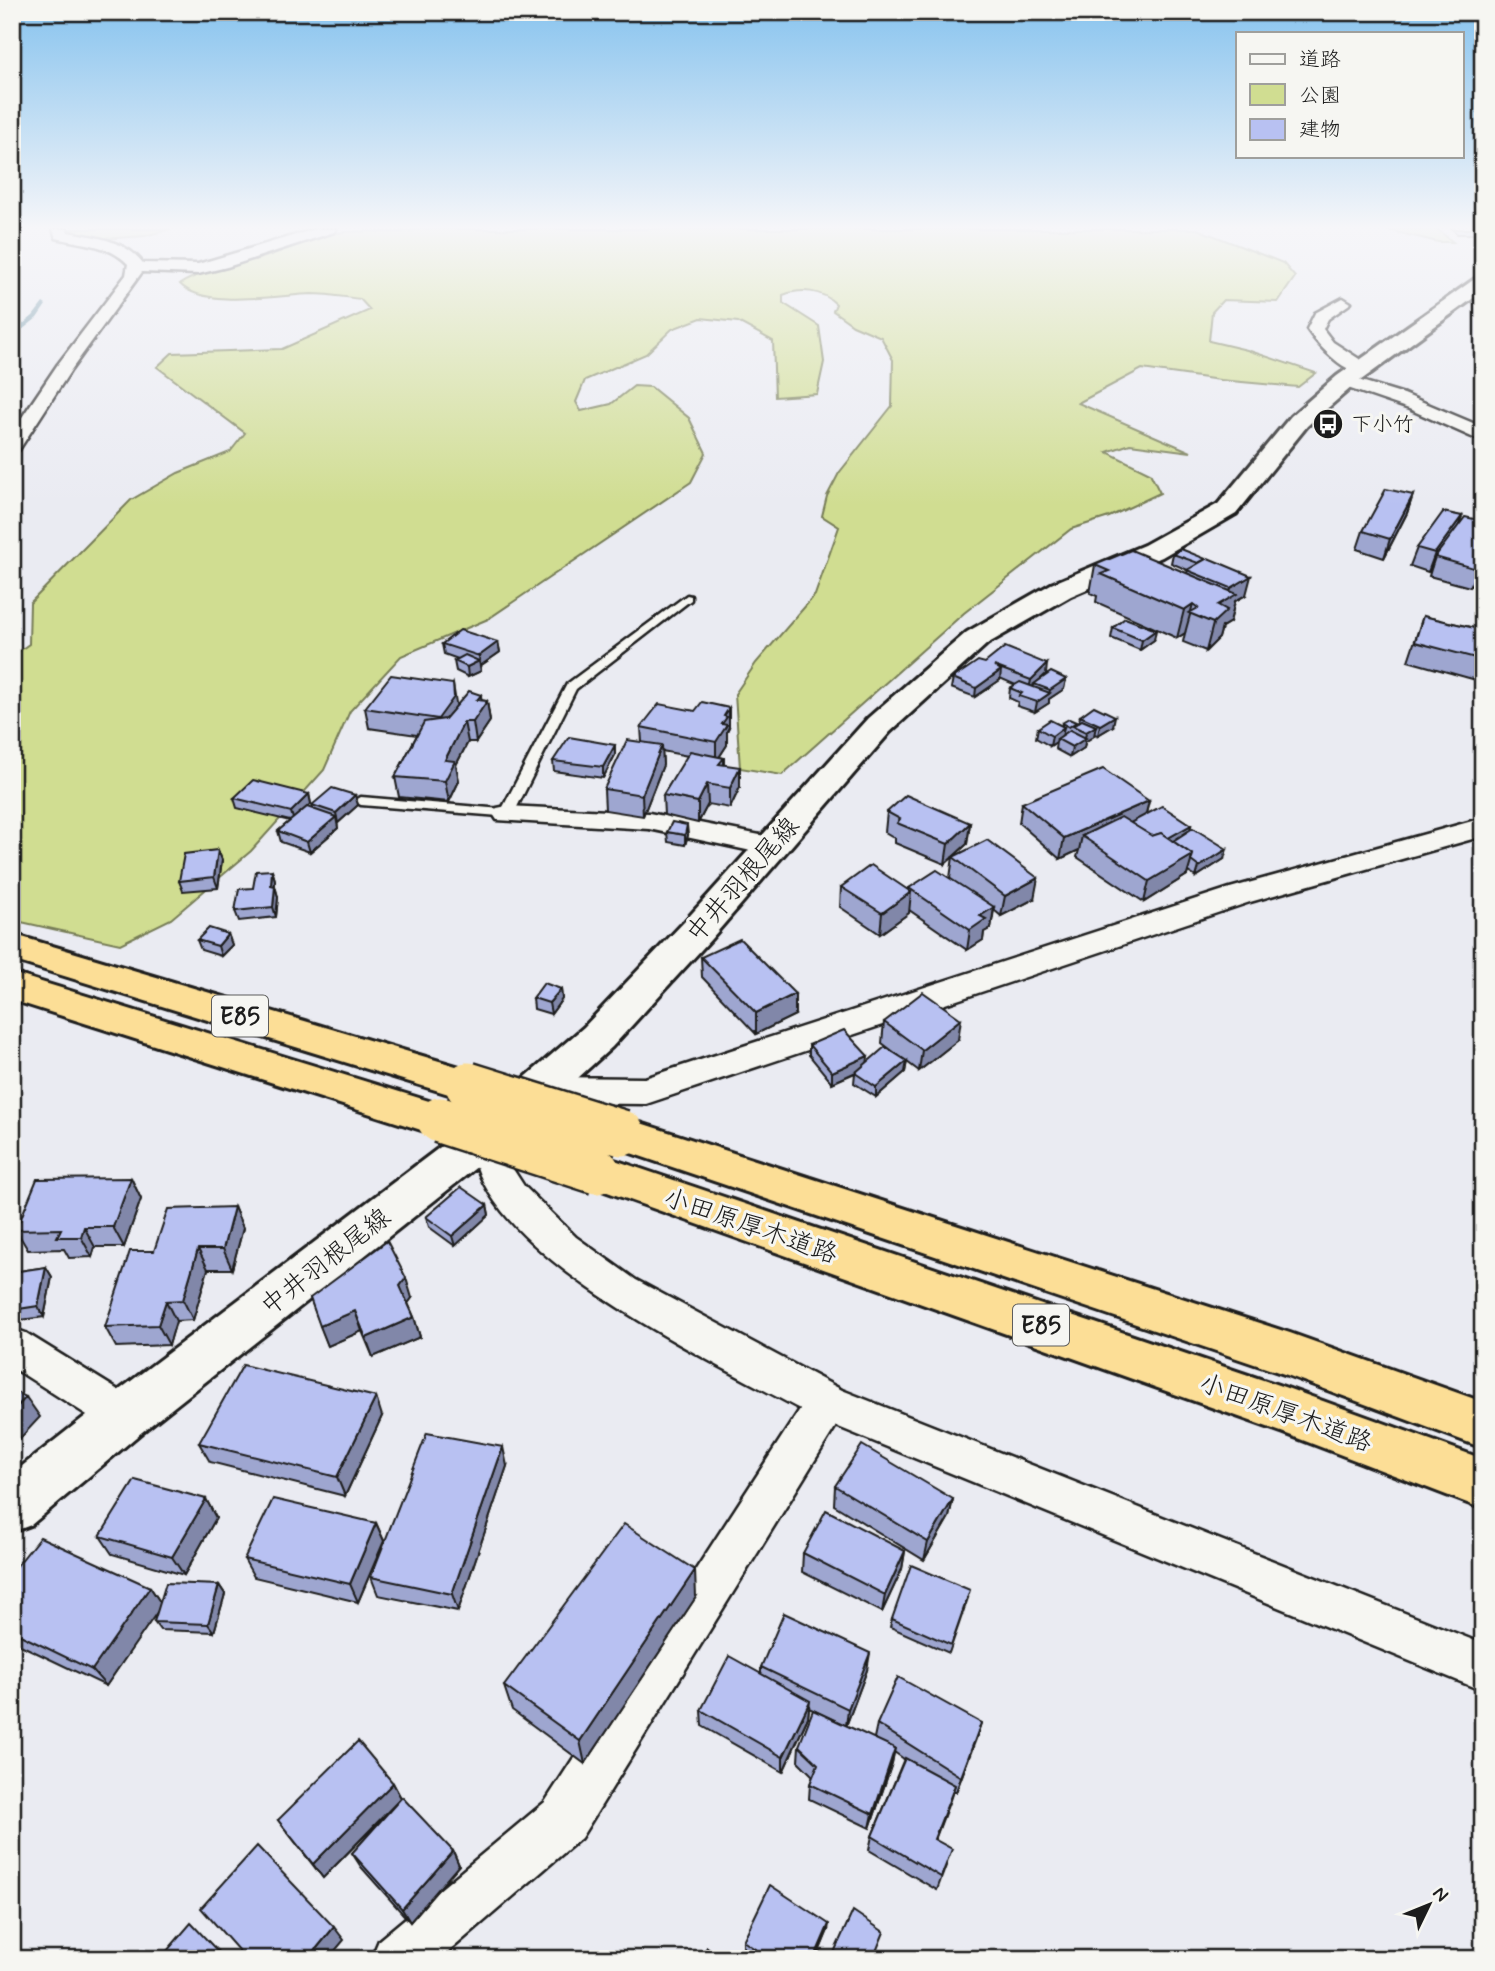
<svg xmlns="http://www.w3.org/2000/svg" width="1495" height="1971" viewBox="0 0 1495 1971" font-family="Mynerve,'Klee One',sans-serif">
<rect width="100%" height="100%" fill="#eaebf2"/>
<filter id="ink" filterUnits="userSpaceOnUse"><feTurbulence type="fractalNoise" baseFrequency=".0143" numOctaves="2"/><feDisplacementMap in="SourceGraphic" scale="14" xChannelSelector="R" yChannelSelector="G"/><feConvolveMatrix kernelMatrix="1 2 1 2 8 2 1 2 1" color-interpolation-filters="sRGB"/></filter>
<g filter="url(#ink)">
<g fill="#d0dd91" stroke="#767c56" stroke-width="2">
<path d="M63,229H170L145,236L87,240Z"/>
<path d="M420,229H1197L1283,263L1295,277L1278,302L1223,300L1212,312L1209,341L1247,350L1316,373L1298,387L1220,380L1142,369L1078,403L1191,452L1130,444L1107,452L1150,473L1160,493L1109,517L1071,529L964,613L782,775L740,768L735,694L756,663L815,595L839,527L822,516L827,496L839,473L892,406L893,360L881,337L853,325L833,311L836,304C822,290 801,288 783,295V303L819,326L824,362L817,394L775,397L773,341L738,322L701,318L672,329L646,354L585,380L576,402L581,411L611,404L634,386L651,387L689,418L706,453L691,482L488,619L401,656L350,711L324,770L251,851L171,919L120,944L12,920V656L29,644L30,603L131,500L178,473L230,452L245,433L157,367L172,353L282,349L370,310L360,299C344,297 328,294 312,294C278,295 204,309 180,284C204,269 235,266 262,258C290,249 315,235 344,232C370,229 394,236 420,229Z"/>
<path d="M1384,229H1437L1453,242H1438Z"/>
</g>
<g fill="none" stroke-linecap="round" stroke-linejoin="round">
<path fill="#658d9f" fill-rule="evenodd" d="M43,303L46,305L37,318L12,338V333L33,316Z"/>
<g stroke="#1c1c1c" stroke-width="5">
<path id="lane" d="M687,595L691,596V600L576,689L512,817L361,805L354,801L361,797L502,809L567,684Z"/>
</g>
<g stroke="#1c1c1c" stroke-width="5">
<g id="street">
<path d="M53,229H67L68,232C95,237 125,240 143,263L198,264L316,229H336L334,232L227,267L198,274L142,272L71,370L19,450L12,452V432L58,364L126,275L128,264C109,244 81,244 56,238Z"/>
<path d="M1343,298L1351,303L1328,319L1323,329L1333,342L1367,364L1370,368L1367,372C1346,377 1318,345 1307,329L1315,313Z"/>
<path d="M1345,376L1404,394L1473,423L1483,428V442L1409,409L1339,385L1336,381Z"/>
<path d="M507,806L649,813L770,837L780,840L784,846L780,852L770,855L649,829L497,820L493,814L497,808Z"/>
<path d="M1483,818V836L1250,902L646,1104L541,1103L529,1099L524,1090L529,1081L541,1077L645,1078L1230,888Z"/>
<path d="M487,1122L499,1125L504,1135L511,1166L524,1186L576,1237L636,1280L842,1390L1483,1644V1691L836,1426L581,1838L440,1959H371L379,1940L545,1802L800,1409C712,1361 495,1260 474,1156C471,1144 469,1137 475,1125Z"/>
<path d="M12,1328L26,1333L139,1403L145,1416L139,1429L124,1435L109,1429L12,1367Z"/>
</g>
</g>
<g stroke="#1c1c1c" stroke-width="6">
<path id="secondary" d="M1483,276V291L1353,386L1307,426L1236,514L1162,557L1071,596L987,644L890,732L711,939L612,1047L502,1147L142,1432L31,1525L12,1532V1474L106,1400L472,1123L584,1027L685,921L868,718L967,632L1051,584L1144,545L1218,504L1291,416L1337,376L1476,278Z"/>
</g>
<g stroke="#1c1c1c" stroke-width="6">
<g id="highway">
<path d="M12,934L483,1074L489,1085L483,1096L468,1100L12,960Z"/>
<path d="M12,973L455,1109L461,1120L455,1131L440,1136L12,1000Z"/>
<path d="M622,1117L1290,1333L1483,1402V1448L1287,1375L607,1145L601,1133L607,1121Z"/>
<path d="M597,1154L1287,1388L1483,1459V1509L1284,1433L582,1183L575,1171L582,1159Z"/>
</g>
</g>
<use href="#lane" fill="#f6f6f2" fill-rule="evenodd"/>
<use href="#street" fill="#f6f6f2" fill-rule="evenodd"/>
<use href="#secondary" fill="#f6f6f2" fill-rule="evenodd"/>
<use href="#highway" fill="#fcde96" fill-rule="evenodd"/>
<g stroke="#1c1c1c" stroke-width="50" stroke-linecap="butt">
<g id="highway-bridge">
<path d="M468,1085L622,1133"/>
<path d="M440,1120L597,1171"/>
</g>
</g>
<use href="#highway-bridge" stroke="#fcde96" stroke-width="45"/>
</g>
<g fill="#9ea6d0" stroke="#1c1c1c" stroke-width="2">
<path d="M1452,229H1483V234H1457Z"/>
<path d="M1413,495L1407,513L1384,558L1357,549L1363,531Z"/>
<path d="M1483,509V565L1470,587L1429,576L1432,566L1428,572L1410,566L1417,548L1462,516L1458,526L1477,519Z"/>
<path d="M1181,549L1246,595L1235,601L1230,622L1222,627L1219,638L1206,651L1183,642L1185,633L1177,638L1096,602L1097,596L1090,593L1095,565L1187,573L1188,570L1171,563L1173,554Z"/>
<path d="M1423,616L1483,630V676L1478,675L1476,680L1408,661Z"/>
<path d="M1113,628L1154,640L1140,650L1111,638Z"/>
<path d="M498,642L500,652L480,666L481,671L468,677L456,671L454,661L458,659L444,654L442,644Z"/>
<path d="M985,663L1046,674L1038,682L1066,679L1064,689L1049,699V703L1035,712L1017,706L1018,702L1009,698L1010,688L1016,685L1000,678V680L975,697L951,688L953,678Z"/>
<path d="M481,695V700L487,701L490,721L476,742H468L456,765L459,781L449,802L399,797L395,777L417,735L369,728L365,708L456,706Z"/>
<path d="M1080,716L1113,726L1098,735L1094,734V736L1085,742L1084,748L1070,757L1055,749L1056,742L1050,746L1036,738L1038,728L1062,726V723L1075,725L1079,722Z"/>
<path d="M641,727H729L727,731V745L719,757L724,758V765L740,787L730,808L708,804L698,823L664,815L663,795L688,756L662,751L663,765L643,816L605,810L604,789L642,742Z"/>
<path d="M615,745V755L603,778L554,771L553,761Z"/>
<path d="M309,794L311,804L308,808L313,809L312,805L355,795L358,805L338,823L337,822L338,828L310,852L281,842L278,831L290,821L237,808L234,798Z"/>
<path d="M1149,801L1146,814L1191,825L1190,831L1224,859L1196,877L1188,872L1187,875L1144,902L1077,857L1079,850L1060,859L1019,823L1022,803Z"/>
<path d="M887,812L970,823L967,844L953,857L1034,899L1001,916L994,910L991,928L984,932L983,940L967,950L909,910V913L880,934L840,907L841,887L909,891V888L950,878L953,857L945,864L895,843V838L885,832Z"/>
<path d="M667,832L688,835L685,845L668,842Z"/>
<path d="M218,850L222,860L218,888L183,891L179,881Z"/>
<path d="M272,870L275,880V886L278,897L276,917L239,921L235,911L253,888Z"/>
<path d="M228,934L232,945L221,956L201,950L197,940Z"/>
<path d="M701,957L795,1015L756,1034L702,977Z"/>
<path d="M561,989L562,999L551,1014L534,1009L533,998Z"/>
<path d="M884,1022L958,1040L919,1071L882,1043Z"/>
<path d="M809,1045L867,1063L907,1061L905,1072L876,1097L854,1083L855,1073L857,1072L832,1083L809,1055Z"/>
<path d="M131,1178L141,1199L124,1247H95L92,1257L69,1258L64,1249L28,1250L16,1230Z"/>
<path d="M487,1205L489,1215L455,1246L429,1227L426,1217Z"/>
<path d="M234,1207L243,1228L232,1269H208L193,1320L176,1321L169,1345L116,1347L105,1327L154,1251Z"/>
<path d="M46,1267L52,1277L44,1317L12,1321V1272Z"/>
<path d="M310,1298H412L408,1303L414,1317L420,1337L373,1357L362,1331L328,1346Z"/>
<path d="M382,1416L345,1496L210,1462L199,1443Z"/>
<path d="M507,1466L458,1611L378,1595L371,1577Z"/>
<path d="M835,1486L953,1499L949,1517L924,1560L834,1505Z"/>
<path d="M206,1499L216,1518L184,1575L112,1554L100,1536Z"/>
<path d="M376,1523L384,1541L358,1602L254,1577L244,1559Z"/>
<path d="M905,1551L902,1569L882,1612L802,1572L803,1553Z"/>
<path d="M12,1572L150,1587L160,1602L219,1585L225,1594L214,1632L160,1630L154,1622L156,1613L106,1686L12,1641Z"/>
<path d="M696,1597L585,1764L512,1710L504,1686Z"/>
<path d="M968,1598L949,1653L890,1627L892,1619Z"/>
<path d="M761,1667L867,1670L846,1726L809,1708L808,1717L783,1772L702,1726L701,1710L761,1674Z"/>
<path d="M981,1723L956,1792L953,1790L935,1839L947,1863L937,1890L869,1850L872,1836L904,1759L894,1752L892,1763L870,1828L809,1799L810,1784L813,1776L798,1761L799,1746L874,1738L877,1724Z"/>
<path d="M393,1783L401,1798L453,1851L459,1865L410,1922L361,1867L352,1853L399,1801L323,1878L278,1820Z"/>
<path d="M828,1930L816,1959H761L743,1947V1941Z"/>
</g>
<g fill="#8187a9" stroke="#1c1c1c" stroke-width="2">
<path d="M1413,495L1407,513L1384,558L1390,539Z"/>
<path d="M1462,516L1456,534L1435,557L1432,566L1428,572L1435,553Z"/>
<path d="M1483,559V565L1470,587L1477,569Z"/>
<path d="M1251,576L1246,595L1235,601L1230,622L1222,627L1219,638L1206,651L1218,605L1228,599L1231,588Z"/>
<path d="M1193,604L1185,633L1177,638L1184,610Z"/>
<path d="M1156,630L1154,640L1140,650L1142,640Z"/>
<path d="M498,642L500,652L480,666L479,656Z"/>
<path d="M479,661L481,671L468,677L467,667Z"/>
<path d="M1047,664L1046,674L1029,690L1031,680Z"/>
<path d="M1001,670L1000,680L975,697L976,688Z"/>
<path d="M1066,679L1064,689L1049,699V703L1035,712L1037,702L1049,694L1050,690Z"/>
<path d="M453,684L458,716L442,739L438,719Z"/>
<path d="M481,695L482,707L487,701L490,721L476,742L473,722L477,700Z"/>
<path d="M729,708V727L727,731V745L716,762V742L724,716Z"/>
<path d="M1115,716L1113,726L1098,735L1100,725Z"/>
<path d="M464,722L468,742L456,765L459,781L449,802L445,781V760Z"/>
<path d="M1096,726L1094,736L1085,742L1084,748L1070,757L1072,747L1085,738L1086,732Z"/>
<path d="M1064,727L1062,737L1057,739L1056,742L1050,746L1052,736Z"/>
<path d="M615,745V755L603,778V767Z"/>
<path d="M662,745L663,765L643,816L642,795Z"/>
<path d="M740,767V787L730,808V788Z"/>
<path d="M707,784L708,804L698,823V802Z"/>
<path d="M309,794L311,804L294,822L291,812Z"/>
<path d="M355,795L358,805L338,823L336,813Z"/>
<path d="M1149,801L1144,821L1082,836L1079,850L1060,859L1064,838Z"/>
<path d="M336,817L338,828L310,852L307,842Z"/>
<path d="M970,823L967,844L945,864L948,844Z"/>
<path d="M687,825L688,835L685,845V835Z"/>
<path d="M1191,825L1189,835L1170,846L1162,841Z"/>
<path d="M1227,849L1224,859L1196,877L1199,867Z"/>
<path d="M218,850L222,860L218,888L214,877Z"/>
<path d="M1193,855L1187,875L1144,902L1149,881Z"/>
<path d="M272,870L275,880L274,896L271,885Z"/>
<path d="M1038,878L1034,899L1001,916L1005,896Z"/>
<path d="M275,886L278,897L276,917L273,907Z"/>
<path d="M911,892L909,913L880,934L882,913Z"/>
<path d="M994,907L991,928L984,932L983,940L967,950L970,930L980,916Z"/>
<path d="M228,934L232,945L221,956L218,946Z"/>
<path d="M561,989L562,999L551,1014L549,1003Z"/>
<path d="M795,994V1015L756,1034V1013Z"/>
<path d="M961,1019L958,1040L919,1071L922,1050Z"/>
<path d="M868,1056L867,1067L832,1083V1072Z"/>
<path d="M907,1061L905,1072L876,1097V1087Z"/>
<path d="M131,1178L141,1199L124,1247L113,1227Z"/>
<path d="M487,1205L489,1215L455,1246L452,1236Z"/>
<path d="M234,1207L243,1228L232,1269L223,1249Z"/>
<path d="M84,1227L95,1247L92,1257L81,1237Z"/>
<path d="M198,1249L208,1269L193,1320L183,1300Z"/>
<path d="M46,1267L52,1277L44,1317L38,1306Z"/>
<path d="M406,1278L412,1298L406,1306L400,1286Z"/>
<path d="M166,1301L176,1321L169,1345L158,1325Z"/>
<path d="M355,1311L362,1331L328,1346L320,1326Z"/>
<path d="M414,1317L420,1337L373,1357L366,1338Z"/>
<path d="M26,1397L40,1417L12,1447V1412Z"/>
<path d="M376,1397L382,1416L345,1496L337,1477Z"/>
<path d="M503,1447L507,1466L458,1611L452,1594Z"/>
<path d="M206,1499L216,1518L184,1575L172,1557Z"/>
<path d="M953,1499L949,1517L924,1560L928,1542Z"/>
<path d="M376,1523L384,1541L358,1602L350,1584Z"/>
<path d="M905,1551L902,1569L882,1612L885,1595Z"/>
<path d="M695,1570L696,1597L585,1764L580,1741Z"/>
<path d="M219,1585L225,1594L214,1632L208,1624Z"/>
<path d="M150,1587L162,1605L106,1686L92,1670Z"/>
<path d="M870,1653L867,1670L846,1726L848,1709Z"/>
<path d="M810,1701L808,1717L783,1772V1757Z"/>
<path d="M981,1723L976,1739L956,1792L961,1777Z"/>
<path d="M895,1748L892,1763L870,1828L873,1814Z"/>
<path d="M393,1783L401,1798L323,1878L313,1864Z"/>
<path d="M955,1785L950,1800L930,1853L934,1839Z"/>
<path d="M453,1851L459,1865L410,1922L402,1909Z"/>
<path d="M829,1924L828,1930L816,1959H814Z"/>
<path d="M334,1927L344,1940L328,1959H308Z"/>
</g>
<g fill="#b8c1f2" stroke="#1c1c1c" stroke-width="2">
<path d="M1386,489L1413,495L1390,539L1363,531Z"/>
<path d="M1483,509V521L1477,519Z"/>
<path d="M1443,512L1462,516L1435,553L1417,548Z"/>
<path d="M1465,517L1483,521V559L1477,569L1435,557Z"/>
<path d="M1181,549L1206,559L1198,563L1173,554Z"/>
<path d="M1131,550L1237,594L1218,605L1227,610L1213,623L1189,613L1198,608L1193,604L1184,610L1101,574L1109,571L1095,565Z"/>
<path d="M1208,558L1251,576L1231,588L1187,570Z"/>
<path d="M1423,616L1483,630V660L1415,642Z"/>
<path d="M1125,618L1156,630L1142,640L1113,628Z"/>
<path d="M460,630L498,642L479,656L442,644Z"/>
<path d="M1005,647L1047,664L1031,680L994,666L1001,670L976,688L953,678L978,661L985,663Z"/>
<path d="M465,655L479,661L467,667L454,661Z"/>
<path d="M1051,672L1066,679L1050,690L1034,684Z"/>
<path d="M391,675L453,684L454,697L438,719L365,708Z"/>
<path d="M1020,682L1050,693L1037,702L1019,696L1022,693L1010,688Z"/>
<path d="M469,691L481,695L477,700L487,701L473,722H464L445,760L455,761L445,781L395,777L424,722L445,719Z"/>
<path d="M702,702L729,708L724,716L727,717L722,724L727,725L716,742L641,727L659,704L695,711Z"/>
<path d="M1094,706L1115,716L1100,725L1080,716Z"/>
<path d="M1069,719L1076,722L1069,727L1062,723Z"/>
<path d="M1050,720L1064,727L1052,736L1038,728Z"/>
<path d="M1082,720L1096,726L1086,732L1073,726Z"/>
<path d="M1070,730L1086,738L1072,747L1057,739Z"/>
<path d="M569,737L615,745L603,767L553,761Z"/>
<path d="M627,740L662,745L642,795L604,789Z"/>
<path d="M690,751L724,758L719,764L740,767L730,788L707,784L698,802L663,795Z"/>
<path d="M1103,769L1149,801L1064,838L1022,803Z"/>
<path d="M253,780L309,794L291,812L234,798Z"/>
<path d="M332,788L355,795L336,813L312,805Z"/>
<path d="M906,795L970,823L948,844L897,823L900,819L887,812Z"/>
<path d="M1162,806L1191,825L1168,838L1161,833L1152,836L1130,823Z"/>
<path d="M307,807L336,817L307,842L278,831Z"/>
<path d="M1121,817L1152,836L1161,833L1193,855L1149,881L1082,836Z"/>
<path d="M672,822L687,825L685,835L667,832Z"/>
<path d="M1193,828L1227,849L1199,867L1191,861L1193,855L1173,841Z"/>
<path d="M987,840L1038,878L1005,896L953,857Z"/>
<path d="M218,850L214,877L179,881L184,854Z"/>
<path d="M871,865L911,892L882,913L841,887Z"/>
<path d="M272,870L271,885L275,886L273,907L235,911L239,889L253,888L256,871Z"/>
<path d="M937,870L994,907L980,916L986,919L970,930L909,888Z"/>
<path d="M209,928L228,934L218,946L197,940Z"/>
<path d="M740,939L795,994L756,1013L701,957Z"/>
<path d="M544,983L561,989L549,1003L533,998Z"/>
<path d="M923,992L961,1019L922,1050L884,1022Z"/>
<path d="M844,1030L868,1056L832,1072L809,1045Z"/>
<path d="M885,1047L907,1061L876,1087L855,1073Z"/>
<path d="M131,1178L113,1227H84L81,1237H57L61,1229L16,1230L37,1179Z"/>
<path d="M461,1187L487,1205L452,1236L426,1217Z"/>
<path d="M234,1207L223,1249H198L183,1300L166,1301L158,1325L105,1327L130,1251H154L168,1209Z"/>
<path d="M387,1241L406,1278L400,1286L414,1317L366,1338L355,1311L320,1326L310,1298Z"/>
<path d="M46,1267L38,1306L12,1310V1272Z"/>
<path d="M243,1365L376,1397L337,1477L199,1443Z"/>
<path d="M12,1390L26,1397L12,1412Z"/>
<path d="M427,1433L503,1447L452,1594L371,1577Z"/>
<path d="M862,1445L953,1499L928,1542L835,1486Z"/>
<path d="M135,1480L206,1499L172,1557L100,1536Z"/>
<path d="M273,1499L376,1523L350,1584L244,1559Z"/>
<path d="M826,1510L905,1551L885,1595L803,1553Z"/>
<path d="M624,1524L695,1570L580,1741L504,1686Z"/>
<path d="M40,1537L150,1587L92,1670L12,1631V1572Z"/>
<path d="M911,1565L970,1590L951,1645L892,1619Z"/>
<path d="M166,1583L219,1585L208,1624L154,1622Z"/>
<path d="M784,1613L870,1653L848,1709L761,1667Z"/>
<path d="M729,1656L810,1701L783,1757L701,1710Z"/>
<path d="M898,1677L981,1723L961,1777L877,1724Z"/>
<path d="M813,1710L895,1748L873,1814L810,1784L818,1764L799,1746Z"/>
<path d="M358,1741L393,1783L313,1864L278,1820Z"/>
<path d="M905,1758L955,1785L934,1839L952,1849L941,1877L872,1836Z"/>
<path d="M402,1797L453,1851L402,1909L352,1853Z"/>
<path d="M257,1846L334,1927L308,1959H246L201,1908Z"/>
<path d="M770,1885L829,1924L814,1959H770L743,1941Z"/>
<path d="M853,1911L884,1932L873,1959H831Z"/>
<path d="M191,1923L225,1959H160Z"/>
<path d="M707,1947L725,1959H701Z"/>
</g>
</g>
<linearGradient id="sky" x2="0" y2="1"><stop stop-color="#87c3ee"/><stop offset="0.45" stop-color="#f6f6f9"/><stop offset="1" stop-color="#f6f6f9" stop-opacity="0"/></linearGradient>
<rect width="1495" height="505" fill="url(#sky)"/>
<defs>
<g id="bus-disc" transform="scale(1.575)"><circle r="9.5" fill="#1c1c1c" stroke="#f6f6f2"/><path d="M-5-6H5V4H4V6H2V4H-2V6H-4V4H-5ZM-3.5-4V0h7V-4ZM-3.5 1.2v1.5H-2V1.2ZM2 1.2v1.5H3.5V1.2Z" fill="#fff"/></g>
</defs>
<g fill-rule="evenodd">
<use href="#bus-disc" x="1328" y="424"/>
</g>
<g text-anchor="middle" stroke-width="6" stroke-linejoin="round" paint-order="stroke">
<g font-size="21" fill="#1c1c1c" stroke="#f6f6f2" text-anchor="start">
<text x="1351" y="431">下小竹</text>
</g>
<g fill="#f6f6f2" stroke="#5d5d5c" stroke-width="2">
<rect x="212" y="995.5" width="56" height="41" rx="5"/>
<rect x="1013" y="1304.5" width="56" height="41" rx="5"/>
</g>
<g font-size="24" font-weight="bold" fill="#1c1c1c">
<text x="240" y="1024">E85</text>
<text x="1041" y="1333">E85</text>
</g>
<g font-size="26" fill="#1c1c1c" stroke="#f6f6f2">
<text transform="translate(742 879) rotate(-49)" y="9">中井羽根尾線</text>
<text transform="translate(751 1225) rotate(19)" y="9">小田原厚木道路</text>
<text transform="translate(325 1261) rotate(-38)" y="9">中井羽根尾線</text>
<text transform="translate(1286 1412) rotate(20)" y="9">小田原厚木道路</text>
</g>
</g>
<rect width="1495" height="1971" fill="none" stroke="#f6f6f2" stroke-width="42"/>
<rect x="21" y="21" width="1453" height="1929" fill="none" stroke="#1c1c1c" stroke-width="2.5" filter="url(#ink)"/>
<rect x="1236" y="32" width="228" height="126" fill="#f6f6f2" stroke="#9f9f9c" stroke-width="2"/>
<rect x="1250" y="54" width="35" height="10" fill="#f6f6f2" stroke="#9f9f9c" stroke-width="2"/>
<text x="1299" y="66" font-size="21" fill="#1c1c1c">道路</text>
<rect x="1250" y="84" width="35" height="21" fill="#d0dd91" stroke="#9f9f9c" stroke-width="2"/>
<text x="1299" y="102" font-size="21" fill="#1c1c1c">公園</text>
<rect x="1250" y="119" width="35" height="21" fill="#b8c1f2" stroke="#9f9f9c" stroke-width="2"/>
<text x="1299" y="136" font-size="21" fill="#1c1c1c">建物</text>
<g transform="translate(1429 1905) rotate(47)" stroke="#f6f6f2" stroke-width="5" paint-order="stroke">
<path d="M0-5L12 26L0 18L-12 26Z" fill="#1c1c1c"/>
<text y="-10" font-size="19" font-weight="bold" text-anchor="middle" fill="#1c1c1c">N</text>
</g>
</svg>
